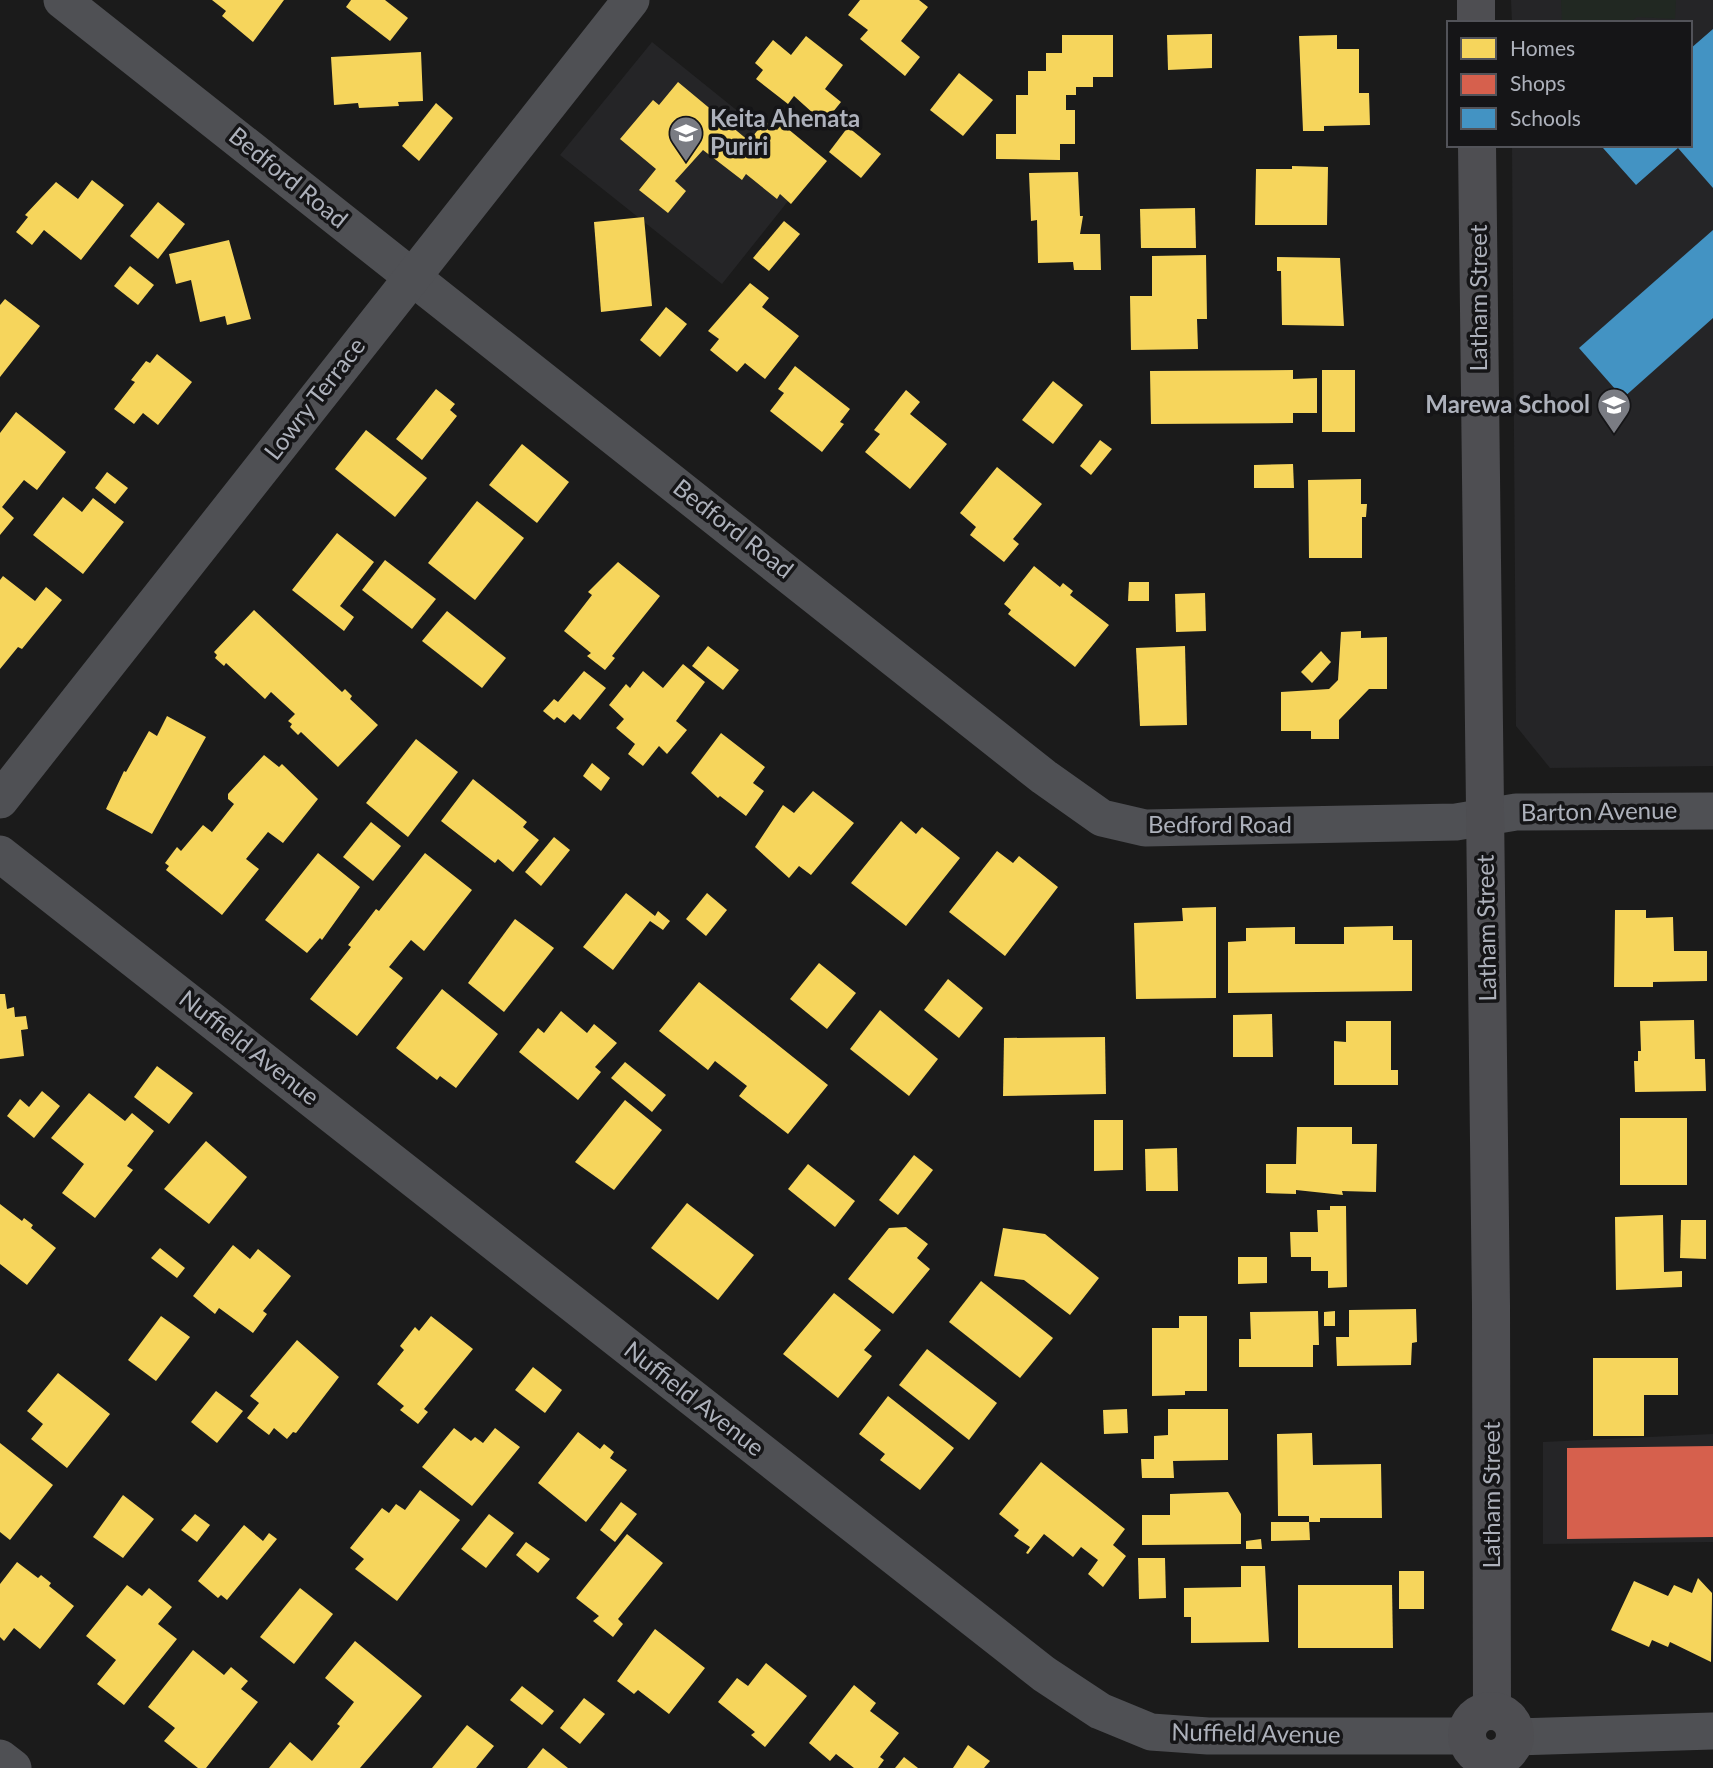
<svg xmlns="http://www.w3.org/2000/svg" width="1713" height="1768" viewBox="0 0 1713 1768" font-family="Lato,sans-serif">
<rect width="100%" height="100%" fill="#1b1b1b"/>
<g fill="#252527">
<path d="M1511,0H1713V766L1550,768L1516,726L1512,145H1690V23H1512Z"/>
<path d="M652,42L812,171L722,284L560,155Z"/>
<path d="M1713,1434V1542L1543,1544V1442Z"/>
</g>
<path fill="#212822" d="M1561,0H1676L1675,19L1637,17L1630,23H1562Z"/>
<g fill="#f6d55c">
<path d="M212,0H284L253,42L222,16L226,11Z"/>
<path d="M351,0H385L408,18L390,41L346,7Z"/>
<path d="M860,0H919L928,7L901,41L920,57L905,76L860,39L868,30L848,15Z"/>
<path d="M1212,34V68L1168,70L1167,35Z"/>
<path d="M1062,35H1113V77H1093V87H1076V95H1066V110H1075V144H1060V160L996,159V134H1016V95H1028V71H1046V53H1062Z"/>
<path d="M1337,35V49H1359V93H1369L1370,125L1324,126V131H1303L1299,36Z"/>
<path d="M806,36L843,65L825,89L841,102L824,123L794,96L788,104L756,79L763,70L755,63L773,40L791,55Z"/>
<path d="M421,52L423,101L398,102L399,106L359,108L358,103L334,105L331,57Z"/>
<path d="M959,73L993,100L963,136L930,110Z"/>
<path d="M678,82L749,141L765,121L777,130L782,124L827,161L791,204L780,194L777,199L746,174L742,180L703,150L675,181L686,191L668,213L639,190L656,169L620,139L653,100L659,105Z"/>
<path d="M436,103L453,118L419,161L402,146Z"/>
<path d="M848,127L881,154L861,178L829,152Z"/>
<path d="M1292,166L1328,167L1327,225H1255L1256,169H1292Z"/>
<path d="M1078,172L1080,216H1083L1080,234H1100L1101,270H1074L1073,262L1038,263L1037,220L1031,221L1029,173Z"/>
<path d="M92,180L124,205L81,260L44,230L32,245L16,232L28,217L25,215L56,182L78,199Z"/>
<path d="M158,202L185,224L158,259L130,236Z"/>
<path d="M1195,208L1196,248H1141L1140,209Z"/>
<path d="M644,217L652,306L601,312L594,222Z"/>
<path d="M784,221L800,234L769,271L753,258Z"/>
<path d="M229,240L251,319L227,325L225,316L200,322L191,280L176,284L169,254Z"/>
<path d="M1206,255L1207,319H1197L1198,349L1131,350L1130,296H1152V256Z"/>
<path d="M1277,257L1340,258L1344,326L1282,325L1281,271H1277Z"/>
<path d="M130,266L154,285L138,305L114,286Z"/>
<path d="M750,283L769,298L762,307L799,336L765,379L745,363L737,372L710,350L719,339L708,331Z"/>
<path d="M5,299L40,326L0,377V305Z"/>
<path d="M666,307L687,324L660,357L640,340Z"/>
<path d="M157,354L192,382L158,425L143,413L134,424L114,409L135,382L131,380L146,361L150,363Z"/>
<path d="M795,366L850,409L840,422L844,424L822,452L770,411L784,393L778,389Z"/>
<path d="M1293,370V379L1317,378V413H1293V423L1151,424L1150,371Z"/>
<rect x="1322" y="370" width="33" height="62"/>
<path d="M1053,381L1083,405L1053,444L1022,420Z"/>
<path d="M436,389L455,404L450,410L457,416L422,460L396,439Z"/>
<path d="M906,390L920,402L910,414L947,444L910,489L865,452L880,434L874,430Z"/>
<path d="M16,412L66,452L37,490L24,480L2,507L14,518L0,535V433Z"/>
<path d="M366,430L427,478L395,517L335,469Z"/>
<path d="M1100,440L1112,449L1091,475L1080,466Z"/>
<path d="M522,444L569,482L537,523L489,485Z"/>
<path d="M1293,464L1294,488H1254V465Z"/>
<path d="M997,467L1042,504L1013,539L1019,544L1004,562L970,535L976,527L960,513Z"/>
<path d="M107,472L128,488L115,504L95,488Z"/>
<path d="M1361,479V504H1367L1366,517H1362V558H1309L1308,480Z"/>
<path d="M63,497L82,512L93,498L124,522L83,574L33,535Z"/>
<path d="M477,501L524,538L475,600L428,563Z"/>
<path d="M337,533L374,562L340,606L354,617L344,631L292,590Z"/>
<path d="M385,560L436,599L412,629L362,590Z"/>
<path d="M618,562L660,596L612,656L615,658L605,670L587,656L591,653L564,631L592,595L588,592Z"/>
<path d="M1034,566L1060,587L1063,583L1073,591L1070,595L1109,625L1075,667L1008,614L1011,610L1004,604Z"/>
<path d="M3,576L35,601L46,587L62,600L22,649L18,647L0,669V580Z"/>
<path d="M1129,582H1149V601H1128Z"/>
<path d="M1205,593L1206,631L1176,632L1175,594Z"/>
<path d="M254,610L342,692L345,689L352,696L350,699L378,725L338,767L301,732L298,735L290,727L292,724L288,721L295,714L271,692L265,699L226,663L224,666L215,658L217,655L214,652Z"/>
<path d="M447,611L506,658L482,688L422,641Z"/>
<path d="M1361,631V638L1387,637V689H1369L1339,720V739H1311V731H1281V692L1329,689L1338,680L1341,632Z"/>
<path d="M708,646L739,670L723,690L692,666Z"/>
<path d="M1185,646L1187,725L1140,726L1136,648Z"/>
<path d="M1321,651L1331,662L1312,683L1301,672Z"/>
<path d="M683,664L705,682L676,721L687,730L667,754L659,746L643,766L628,754L635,744L616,728L624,719L609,705L626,684L630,688L643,671L663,688Z"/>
<path d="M584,671L606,688L580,720L573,714L565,723L557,717L554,720L543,711L554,699L558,702Z"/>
<path d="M167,716L206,737L152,834L106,809L124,771L126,772L149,731L157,736Z"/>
<path d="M721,733L765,767L753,783L764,791L746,816L720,796L718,798L691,773Z"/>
<path d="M416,739L458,772L408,837L366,803Z"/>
<path d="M264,755L279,767L282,764L318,799L283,843L268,832L246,859L259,869L222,915L166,870L169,866L165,863L177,847L181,851L203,825L212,832L234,804L228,799V794Z"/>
<path d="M592,763L610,778L601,791L583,776Z"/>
<path d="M473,779L527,822L523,827L539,840L513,872L498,859L495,863L441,821Z"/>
<path d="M813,791L854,823L811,875L799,866L789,878L755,847L783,805L794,813Z"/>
<path d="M901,821L916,834L922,827L960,858L906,926L851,883Z"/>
<path d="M371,822L401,846L373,881L343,857Z"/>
<path d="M554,837L570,850L541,886L525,872Z"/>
<path d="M997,851L1013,863L1019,856L1058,887L1005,956L949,912Z"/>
<path d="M318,853L360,887L322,940L320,938L307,953L265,920Z"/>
<path d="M425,853L472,890L424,951L411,940L389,967L403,978L357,1036L310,999L351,947L348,945L363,926L376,909L379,911Z"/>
<path d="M626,893L655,916L658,911L670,921L663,930L650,921L613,970L583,947Z"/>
<path d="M707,893L727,910L706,936L686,919Z"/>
<path d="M1216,907V998L1136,999L1134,923L1183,921L1182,908Z"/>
<path d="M1615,910H1646V918L1673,917L1674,951H1707V981L1653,982V987H1614Z"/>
<path d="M515,919L554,948L504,1012L468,983Z"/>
<path d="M1393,926V940H1412V991L1228,993V942L1246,941V928L1295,927V944H1344V927Z"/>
<path d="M819,963L856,993L827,1029L790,999Z"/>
<path d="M948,979L983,1008L959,1038L924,1010Z"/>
<path d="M699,982L828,1085L788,1134L739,1096L747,1086L715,1061L708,1070L659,1031Z"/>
<path d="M442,989L498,1034L456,1088L440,1076L437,1080L396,1048Z"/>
<path d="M0,994H5L7,1009L14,1007L15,1017L26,1016L28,1029L21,1030L24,1056L0,1059Z"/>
<path d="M880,1010L938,1059L909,1096L850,1049Z"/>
<path d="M561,1011L587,1033L594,1024L617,1043L595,1067L601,1072L578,1100L519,1052L538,1028L544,1033Z"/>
<path d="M1272,1014L1273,1057H1233V1015Z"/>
<path d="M1694,1020L1695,1059H1705L1706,1091L1635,1092L1634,1061H1638V1051H1641L1640,1021Z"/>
<path d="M1346,1021H1391V1070H1398V1085H1334V1041L1346,1042Z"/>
<path d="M1105,1037L1106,1094L1003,1096L1004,1038Z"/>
<path d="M625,1062L666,1095L652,1112L611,1078Z"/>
<path d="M157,1066L193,1093L169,1124L134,1097Z"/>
<path d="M42,1091L60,1106L34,1138L7,1116L20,1099L29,1107Z"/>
<path d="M89,1093L125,1121L132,1113L154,1131L127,1166L133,1170L95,1218L62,1193L84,1164L51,1138Z"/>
<path d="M625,1100L662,1130L614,1190L575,1162Z"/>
<rect x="1620" y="1118" width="67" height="67"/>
<path d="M1094,1120H1123V1170L1094,1171Z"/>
<path d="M1297,1127H1352V1144H1377L1376,1192L1342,1191L1343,1195L1296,1190V1194L1266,1193V1164H1296Z"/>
<path d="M206,1141L247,1177L209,1224L164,1189Z"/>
<path d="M1177,1148L1178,1191H1146L1145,1149Z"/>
<path d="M914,1155L933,1170L898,1215L879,1200Z"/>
<path d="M808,1164L855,1201L835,1227L788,1189Z"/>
<path d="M687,1203L754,1255L718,1300L651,1248Z"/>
<path d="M0,1204L22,1221L24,1218L33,1225L31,1228L56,1248L27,1285L0,1264Z"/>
<path d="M1330,1206H1346L1347,1287L1328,1288V1271H1311V1257H1291L1290,1232H1318L1317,1210H1330Z"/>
<path d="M1663,1215L1664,1272L1682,1271V1287L1616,1290L1615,1217Z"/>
<path d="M1681,1220H1706V1259L1680,1258Z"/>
<path d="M906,1227L928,1244L917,1258L930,1269L893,1314L848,1279L889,1228Z"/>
<path d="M1003,1228L1045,1234L1099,1278L1070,1315L1024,1280L994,1276Z"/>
<path d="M233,1245L250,1259L258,1249L291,1276L263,1311L267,1314L253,1333L219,1308L215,1314L193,1296Z"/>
<path d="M160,1248L185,1268L177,1278L151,1258Z"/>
<path d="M1238,1257H1267V1283L1238,1284Z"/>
<path d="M981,1281L1053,1338L1020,1378L949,1322Z"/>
<path d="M834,1293L881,1330L864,1350L872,1356L838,1398L783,1354Z"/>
<path d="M1416,1309L1417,1342L1412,1343L1411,1365L1337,1366L1336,1337H1349V1310Z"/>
<path d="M1318,1311L1319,1345H1313V1367H1239V1339H1251L1250,1312Z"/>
<path d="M1335,1311V1326H1324V1312Z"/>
<path d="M161,1316L190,1337L156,1381L128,1360Z"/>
<path d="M431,1316L473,1349L424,1409L428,1412L418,1424L400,1410L404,1406L377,1384L404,1350L400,1346L415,1327L419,1331Z"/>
<path d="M1179,1316H1207V1391H1185V1395L1152,1396V1328H1179Z"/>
<path d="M297,1340L339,1377L296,1433L293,1432L287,1439L274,1428L269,1435L247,1418L259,1403L250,1396Z"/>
<path d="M927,1349L997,1403L969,1440L899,1385Z"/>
<path d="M1593,1358H1678V1395H1644V1436H1593Z"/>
<path d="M533,1367L562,1390L545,1413L515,1390Z"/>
<path d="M58,1373L110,1414L67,1468L31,1439L43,1424L27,1411Z"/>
<path d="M216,1391L243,1411L217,1443L191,1422Z"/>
<path d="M888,1396L954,1448L920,1490L880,1460L885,1454L859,1434Z"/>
<path d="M1127,1409L1128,1433L1104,1434L1103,1410Z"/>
<path d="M1168,1409H1228V1460L1173,1461L1174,1478H1142L1141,1459H1154V1436L1168,1435Z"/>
<path d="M454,1428L471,1441L475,1437L483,1443L495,1428L520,1447L472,1506L422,1467Z"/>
<path d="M578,1432L600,1449L604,1444L614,1452L610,1458L627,1470L586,1522L538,1483Z"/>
<path d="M1312,1433L1313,1465L1381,1464L1382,1518H1320V1522H1309V1516H1278L1277,1434Z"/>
<path d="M0,1443L53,1485L10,1540L0,1532Z"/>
<path d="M1041,1462L1125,1529L1113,1545L1126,1556L1103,1587L1088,1574L1098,1560L1081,1547L1073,1557L1044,1534L1028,1554L1026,1553L1030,1547L1014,1536L1019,1530L999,1514Z"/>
<path d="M420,1490L460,1520L397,1601L355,1569L364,1559L350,1548L382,1508L389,1513L396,1504L405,1510Z"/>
<path d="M1228,1492L1241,1514V1544L1142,1545V1515H1170V1494Z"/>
<path d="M123,1495L154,1519L123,1558L93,1537Z"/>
<path d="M621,1502L637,1514L615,1542L600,1530Z"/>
<path d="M195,1514L210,1525L197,1542L181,1530Z"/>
<path d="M489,1514L514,1533L486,1568L461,1549Z"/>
<path d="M1271,1522H1309L1310,1540L1271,1541Z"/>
<path d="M244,1525L263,1541L269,1533L277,1539L227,1600L221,1595L218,1598L198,1581Z"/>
<path d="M627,1534L663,1563L618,1619L623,1624L613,1637L593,1621L599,1616L576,1598Z"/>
<path d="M1261,1539L1262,1549H1246V1541Z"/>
<path d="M526,1542L550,1559L538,1573L516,1555Z"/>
<path d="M1138,1558H1165L1166,1598L1139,1599Z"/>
<path d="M17,1562L38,1578L41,1575L51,1583L49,1586L74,1606L40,1649L14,1628L4,1641L0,1637V1584Z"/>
<path d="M1241,1566H1265L1269,1642L1191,1643V1617H1184V1588L1241,1587Z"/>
<rect x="1399" y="1571" width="25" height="38"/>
<path d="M1698,1578L1712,1593L1711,1662L1670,1642L1668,1647L1652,1640L1649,1647L1611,1630L1634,1581L1668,1596L1674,1585L1692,1593Z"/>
<path d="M127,1585L142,1596L149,1588L172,1607L158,1624L177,1639L124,1705L97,1684L116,1660L86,1636Z"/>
<path d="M1298,1585H1392L1393,1648H1298Z"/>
<path d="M300,1588L333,1614L294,1664L260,1637Z"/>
<path d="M655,1629L705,1668L669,1714L638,1690L634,1694L617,1681Z"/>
<path d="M355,1641L422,1696L360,1768H269L290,1742L312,1761L340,1726L337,1724L354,1702L325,1678Z"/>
<path d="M193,1650L224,1675L231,1667L248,1681L241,1689L258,1702L206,1768H198L164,1741L175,1728L148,1707Z"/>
<path d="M766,1663L807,1696L765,1747L751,1735L755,1732L718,1702L737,1678L748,1686Z"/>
<path d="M854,1685L876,1703L870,1711L899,1733L880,1757L884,1760L878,1768H854L836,1754L830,1761L809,1743Z"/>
<path d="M522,1686L554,1711L542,1725L510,1700Z"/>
<path d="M584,1698L605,1714L580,1744L560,1728Z"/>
<path d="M467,1725L494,1746L476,1768H432Z"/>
<path d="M968,1745L990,1761L984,1768H953Z"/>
<path d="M543,1748L568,1768H527Z"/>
<path d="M904,1757L918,1768H895Z"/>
</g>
<path fill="#d6604d" d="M1713,1446V1537L1567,1539V1448Z"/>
<g fill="#4393c3">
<path d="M1713,29V188L1678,148L1636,185L1603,148L1607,145H1690V49Z"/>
<path d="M1713,230V318L1623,398L1579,348Z"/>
</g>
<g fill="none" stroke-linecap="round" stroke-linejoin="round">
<g stroke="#4f5054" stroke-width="37">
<path d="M62,0L1044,777L1102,818L1145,828L1456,822L1516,812L1713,811"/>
<path d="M0,800L631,0"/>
<path d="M0,854L1044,1674L1100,1711L1151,1732L1208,1736H1466"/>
<path d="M1515,1737L1713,1731"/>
<path d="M0,1758L13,1768"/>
</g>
<g stroke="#4e4e52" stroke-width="38">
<path d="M1476,0V23"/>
<path d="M1477,145L1491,1306L1492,1711"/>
<circle cx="1491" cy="1735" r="24"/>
</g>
</g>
<defs>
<g id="school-pin" transform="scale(1.75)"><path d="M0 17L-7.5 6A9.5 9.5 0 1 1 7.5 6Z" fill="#7a7c83" stroke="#151517"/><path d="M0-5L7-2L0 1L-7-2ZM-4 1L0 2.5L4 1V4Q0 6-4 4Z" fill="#fff"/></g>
</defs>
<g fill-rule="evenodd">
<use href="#school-pin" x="686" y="133"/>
<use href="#school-pin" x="1614" y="405"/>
</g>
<g text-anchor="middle" stroke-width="7" stroke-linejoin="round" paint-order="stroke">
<g font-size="24" font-weight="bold" fill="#adb1bb" stroke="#151517" text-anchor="start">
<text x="710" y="127">Keita Ahenata<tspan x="710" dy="28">Puriri</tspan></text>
<text x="1590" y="413" text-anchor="end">Marewa School</text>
</g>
<g font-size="24" fill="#adb1bb" stroke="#151517">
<text transform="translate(288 178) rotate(39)" y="8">Bedford Road</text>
<text transform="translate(1479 298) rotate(-90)" y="8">Latham Street</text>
<text transform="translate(315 399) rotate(-52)" y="8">Lowry Terrace</text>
<text transform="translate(733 529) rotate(38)" y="8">Bedford Road</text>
<text transform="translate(1599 812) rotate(-1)" y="8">Barton Avenue</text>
<text x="1220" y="833">Bedford Road</text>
<text transform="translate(1487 928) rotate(-91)" y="8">Latham Street</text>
<text transform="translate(249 1048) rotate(38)" y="8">Nuffield Avenue</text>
<text transform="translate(694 1399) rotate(38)" y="8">Nuffield Avenue</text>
<text transform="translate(1492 1495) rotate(-90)" y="8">Latham Street</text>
<text transform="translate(1256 1734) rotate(1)" y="8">Nuffield Avenue</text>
</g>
</g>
<rect x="1447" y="21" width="245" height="126" fill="#151517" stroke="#525359" stroke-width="2"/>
<rect x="1461" y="38" width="35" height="21" fill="#f6d55c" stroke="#525359" stroke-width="2"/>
<text x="1510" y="56" font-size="21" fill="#adb1bb">Homes</text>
<rect x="1461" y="74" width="35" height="21" fill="#d6604d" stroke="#525359" stroke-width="2"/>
<text x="1510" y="91" font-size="21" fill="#adb1bb">Shops</text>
<rect x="1461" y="108" width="35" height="21" fill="#4393c3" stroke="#525359" stroke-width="2"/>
<text x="1510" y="126" font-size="21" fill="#adb1bb">Schools</text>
</svg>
